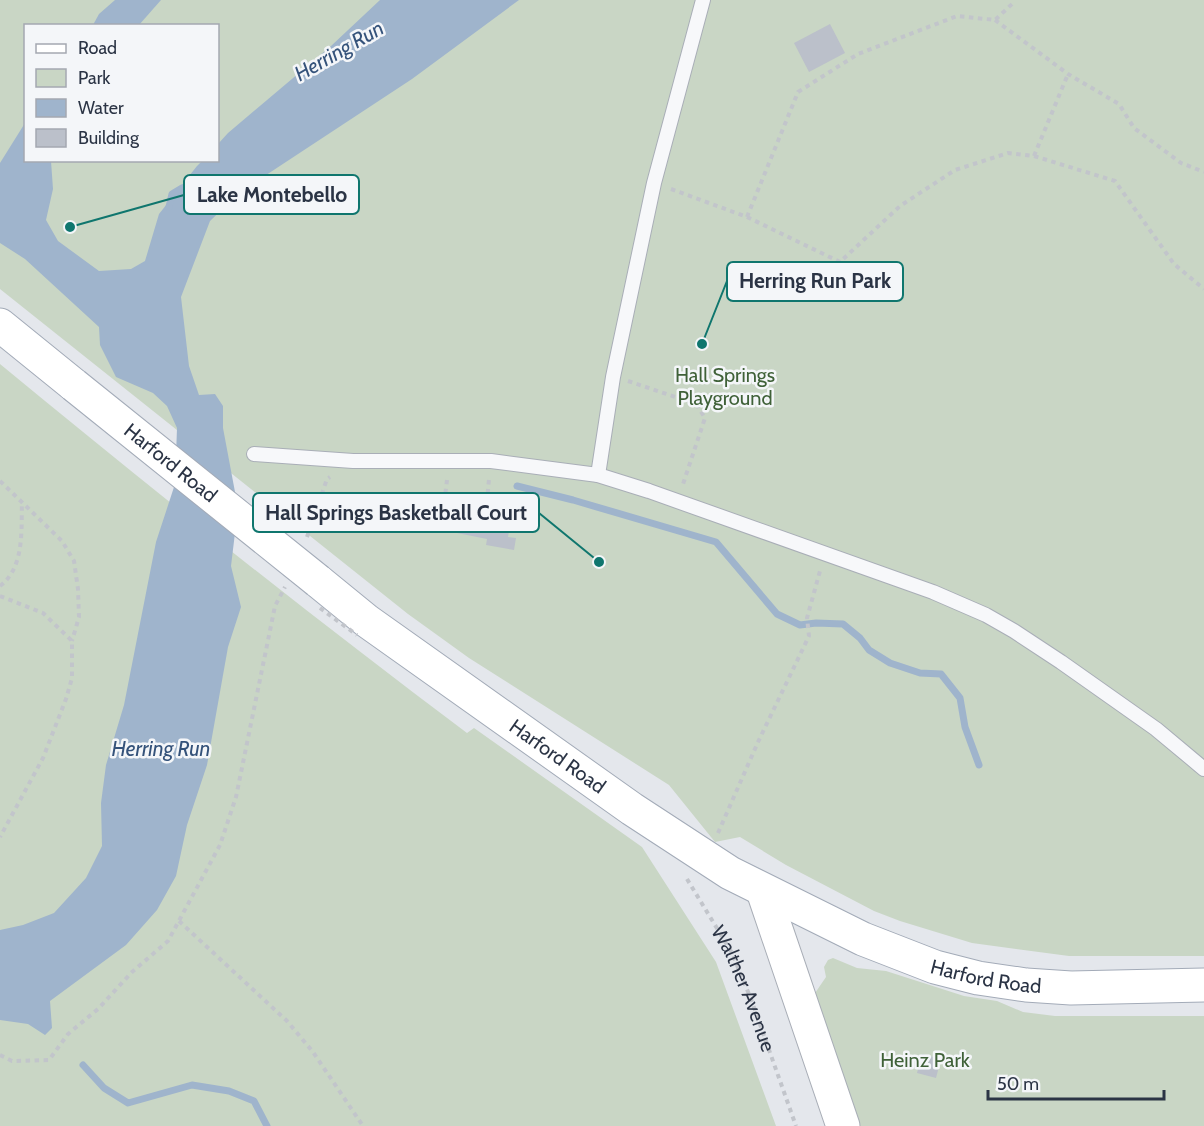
<svg xmlns="http://www.w3.org/2000/svg" width="1204" height="1126" viewBox="0 0 1204 1126" font-family="Cabin,sans-serif">
<rect width="100%" height="100%" fill="#e4e7ec"/>
<g fill="#c9d6c5" fill-rule="evenodd">
<path d="M0,0H1204V956H1069L972,943L900,921L874,911L786,865L740,837L715,842L669,785L469,658L408,614L0,289ZM26,26H218V160H26Z"/>
<path d="M0,364C153,490 308,614 467,733L474,728L642,847L716,962L776,1126H0Z"/>
<path d="M833,958L857,968L886,971L964,996L997,1001L1023,1012L1055,1016H1204V1126H852L811,999L826,977L824,967L828,960Z"/>
</g>
<g fill="#9fb4cc">
<path d="M115,0H161L139,25H93L99,14Z"/>
<path d="M380,0H519L412,79L239,193L210,221L181,297L189,366L199,395L215,394L223,406V428L238,508L231,566L241,607L228,647L207,765L187,825L176,876L157,910L126,945L50,1001L52,1028L45,1035L28,1024L0,1020V930L23,925L54,913L86,878L102,846L101,803L106,765L124,705L156,542L175,484L177,428L167,406L153,393L116,377L100,345L99,327L25,259L0,243V163L25,123L26,160L51,161L53,189L46,220L58,241L99,271L131,269L145,261L159,214L197,166L202,161L218,160V144L228,133L331,46Z"/>
</g>
<g fill="none" stroke-linecap="round" stroke-linejoin="round">
<g stroke="#9fb4cc" stroke-width="7">
<path d="M169,207L172,194L182,188"/>
<path d="M517,486L573,500L716,542L777,614L800,625L816,623L843,624L860,638L869,650L890,663L920,673L941,674L960,698L965,727L979,765"/>
<path d="M83,1065L104,1088L128,1103L192,1085L229,1091L254,1101L267,1126"/>
</g>
</g>
<g fill="#bbc0ca">
<path d="M830,24L845,53L809,72L794,43Z"/>
<path d="M491,496L514,499L508,537L516,538L514,550L486,545L487,539L437,529L440,502L490,509Z"/>
<path d="M922,1054L941,1059L936,1078L917,1073Z"/>
</g>
<g fill="none" stroke-linecap="round" stroke-linejoin="round">
<g stroke="#a9aeb7" stroke-width="16">
<g id="lane">
<path d="M254,454L353,461H491L598,475L649,491L933,592L986,615L1014,631L1061,662L1156,729L1204,769"/>
<path d="M598,475L613,377L654,183L703,0"/>
</g>
</g>
<g stroke="#a9aeb7" stroke-width="35">
<path id="secondary" d="M763,891L843,1126"/>
</g>
<g stroke="#a3abb8" stroke-width="35">
<g id="primary">
<path d="M0,325L74,385"/>
<path id="s2" d="M318,581L367,621L632,809L730,873L863,939L935,967L978,978L1026,985L1071,988L1204,985"/>
</g>
</g>
<g stroke="#c2c5cb" stroke-width="4" stroke-dasharray="4.5 4.5" stroke-linecap="butt">
<path d="M995,20L1068,74L1119,104L1134,128L1181,163L1204,172"/>
<path d="M1034,156L1068,74"/>
<path d="M671,189L747,217L840,262L900,206L955,170L1008,153L1034,156L1115,181L1174,264L1204,289"/>
<path d="M747,217L798,92L858,54L957,16L995,20L1012,4"/>
<path d="M628,381L696,404L705,418L683,484"/>
<path d="M0,481L62,541L74,561L78,589L79,617L72,641"/>
<path d="M443,507L486,513L489,479"/>
<path d="M441,529L447,480"/>
<path d="M307,537L327,479L330,477"/>
<path d="M0,586C25,567 21,530 22,502"/>
<path d="M0,596L43,613L72,641V678L66,699L43,758L0,837"/>
<path d="M718,833L758,742L809,636L807,618L820,571"/>
<path id="s1" d="M687,879L732,953L751,999L796,1126"/>
<path d="M179,921L287,1021L313,1052L363,1126"/>
<path d="M0,1055L12,1061L49,1060L68,1034L98,1009L132,972L168,941L220,845L236,797L275,606L285,587"/>
</g>
<use href="#lane" stroke="#f7f8fa" stroke-width="14"/>
<use href="#secondary" stroke="#fff" stroke-width="33"/>
<use href="#primary" stroke="#fff" stroke-width="33"/>
<g stroke="#a3abb8" stroke-width="35" stroke-linecap="butt">
<g id="primary-bridge">
<path id="s3" d="M74,385L318,581"/>
</g>
</g>
<path stroke="#c2c5cb" stroke-width="4" stroke-dasharray="4.5 4.5" stroke-linecap="butt" d="M320,608L357,635"/>
<use href="#primary-bridge" stroke="#fff" stroke-width="33"/>
</g>
<g text-anchor="middle" stroke-width="5" stroke-linejoin="round" paint-order="stroke">
<g font-size="20" fill="#3f6138" stroke="#f4f6f9">
<text x="725" y="382">Hall Springs<tspan x="725" dy="23">Playground</tspan></text>
<text x="925" y="1067">Heinz Park</text>
</g>
<g font-size="20" fill="#2b3445" stroke="#f4f6f9">
<text dy="7" stroke="none"><textPath href="#s3" startOffset="124">Harford Road</textPath></text>
<text dy="7" stroke="none"><textPath href="#s2" startOffset="297">Harford Road</textPath></text>
<text dy="7" stroke="none"><textPath href="#s2" startOffset="783">Harford Road</textPath></text>
<text dy="7" stroke="none"><textPath href="#s1" startOffset="124">Walther Avenue</textPath></text>
</g>
<g font-size="21" font-style="italic" fill="#34527a" stroke="#f4f6f9">
<text transform="translate(339 51) rotate(-30)" y="7">Herring Run</text>
<text x="161" y="756">Herring Run</text>
</g>
</g>
<path fill="none" stroke="#0f766e" stroke-width="2" d="M70 227L184 195M702 344L727 281M599 562L539 513"/>
<g fill="#0f766e" stroke="#f4f6f9" stroke-width="2">
<circle cx="70" cy="227" r="6"/>
<circle cx="702" cy="344" r="6"/>
<circle cx="599" cy="562" r="6"/>
</g>
<g fill="#f4f6f9" stroke="#0f766e" stroke-width="2">
<rect x="184" y="175" width="175" height="39" rx="6"/>
<rect x="727" y="262" width="176" height="39" rx="6"/>
<rect x="253" y="493" width="286" height="39" rx="6"/>
</g>
<g font-size="21" text-anchor="middle" font-weight="bold" fill="#2b3445">
<text x="272" y="202">Lake Montebello</text>
<text x="815" y="288">Herring Run Park</text>
<text x="396" y="520">Hall Springs Basketball Court</text>
</g>
<rect x="24" y="24" width="195" height="138" fill="#f4f6f9" stroke="#a4a8b1" stroke-width="1.5"/>
<rect x="36" y="44" width="30" height="9" fill="#ffffff" stroke="#a4a8b1" stroke-width="1.5"/>
<text x="78" y="54" font-size="18" fill="#2b3445">Road</text>
<rect x="36" y="69" width="30" height="18" fill="#c9d6c5" stroke="#a4a8b1" stroke-width="1.5"/>
<text x="78" y="84" font-size="18" fill="#2b3445">Park</text>
<rect x="36" y="99" width="30" height="18" fill="#9fb4cc" stroke="#a4a8b1" stroke-width="1.5"/>
<text x="78" y="114" font-size="18" fill="#2b3445">Water</text>
<rect x="36" y="129" width="30" height="18" fill="#bbc0ca" stroke="#a4a8b1" stroke-width="1.5"/>
<text x="78" y="144" font-size="18" fill="#2b3445">Building</text>
<path d="M988 1090v9h176v-9" fill="none" stroke="#2b3445" stroke-width="3"/>
<text x="997" y="1090" font-size="18" fill="#2b3445" stroke="#f4f6f9" stroke-width="4.5" paint-order="stroke">50 m</text>
</svg>
